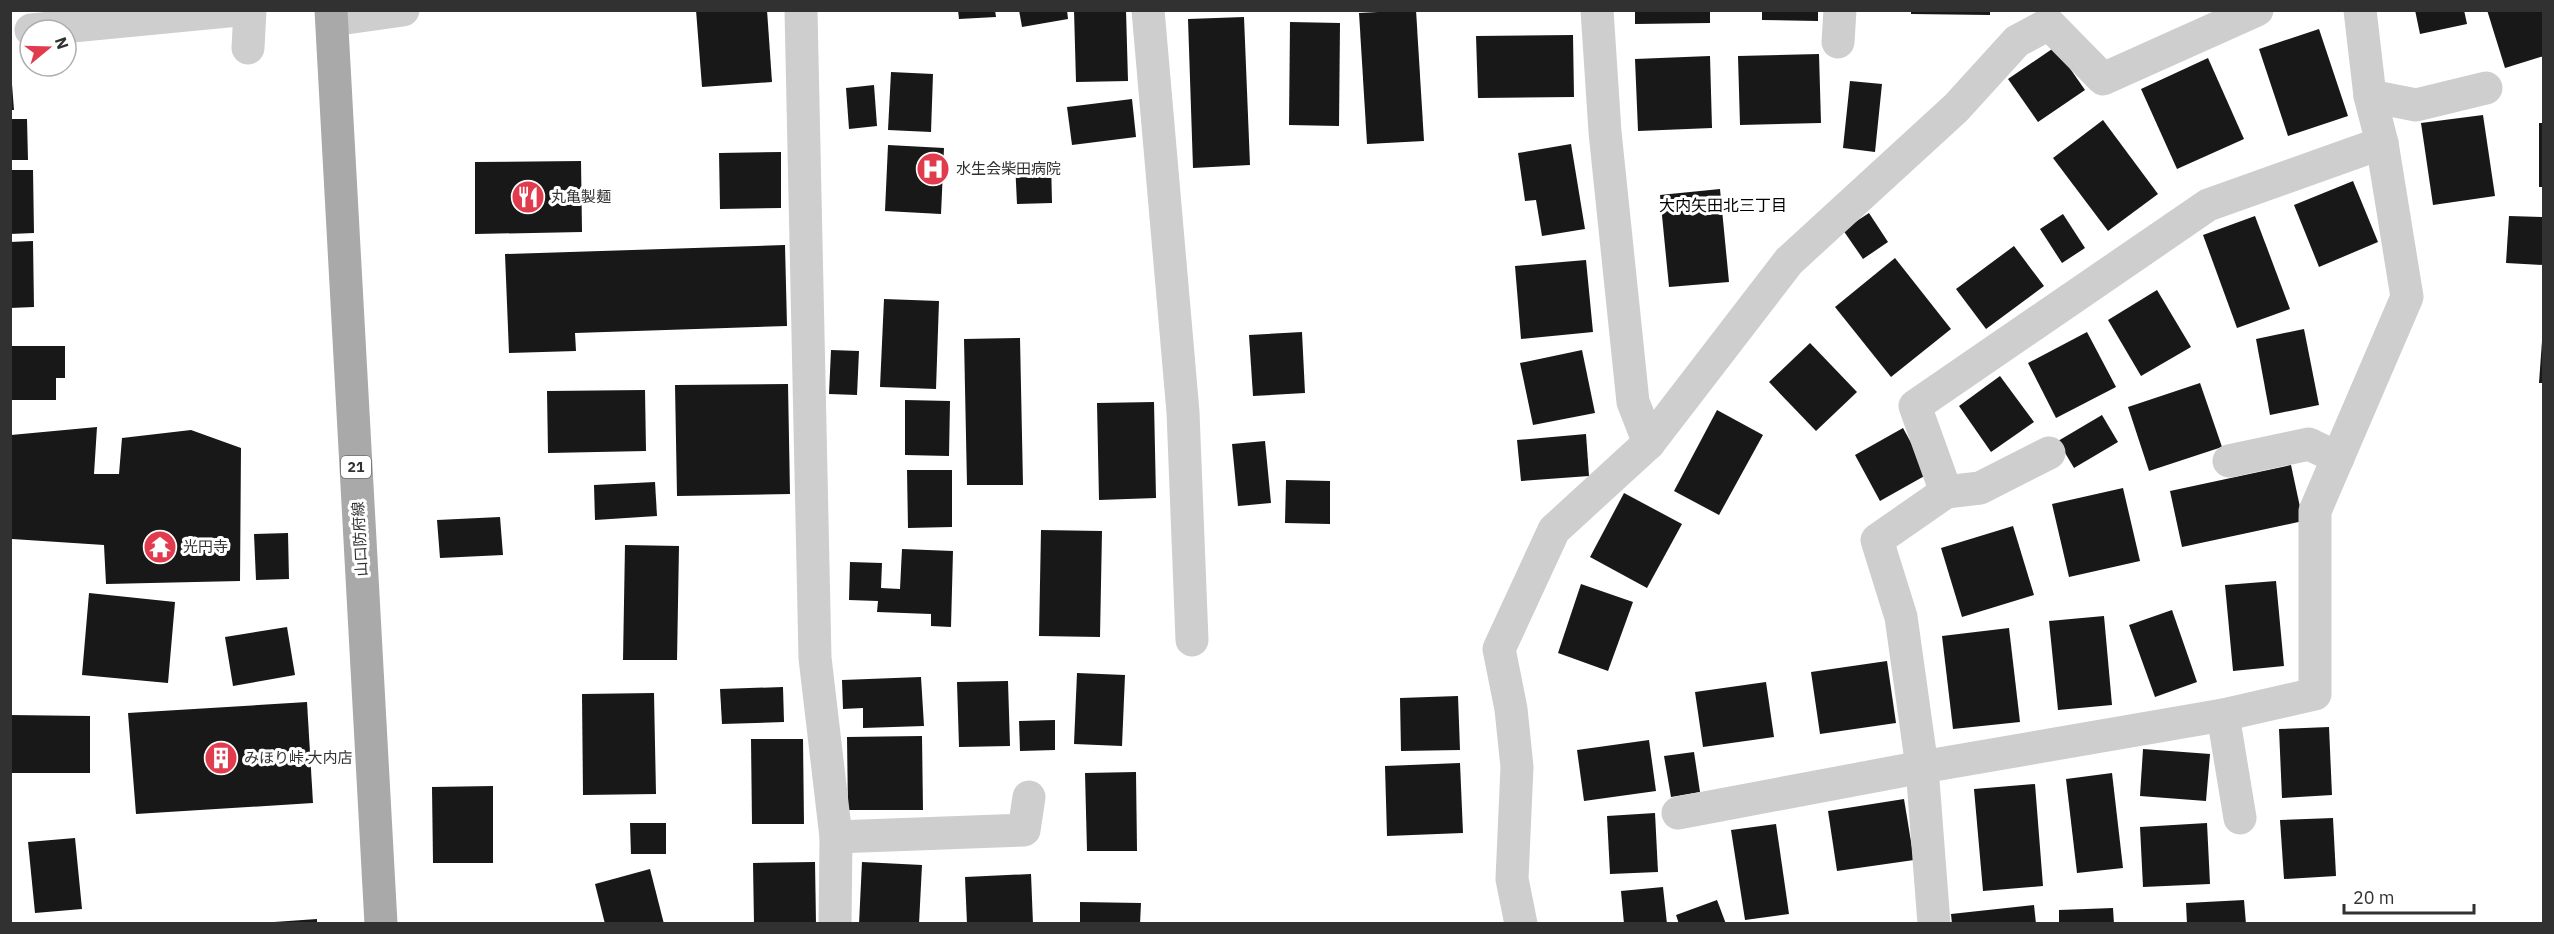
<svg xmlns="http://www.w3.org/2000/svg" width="2554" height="934" viewBox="0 0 2554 934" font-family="'IBM Plex Sans','Noto Sans JP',sans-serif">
<rect width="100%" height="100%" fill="#fff"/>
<g fill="#181818">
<path d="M696,10H767L772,82L702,87Z"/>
<path d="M958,10H995L996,17L959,19Z"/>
<path d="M1019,10H1067L1068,19L1022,27Z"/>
<path d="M1074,10H1126L1128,81L1076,82Z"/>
<path d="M1416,10L1424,141L1367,144L1359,13Z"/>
<path d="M1635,10H1710V23L1635,24Z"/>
<path d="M1762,10H1818V21L1762,20Z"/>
<path d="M1911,10H1990V15L1911,14Z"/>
<path d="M2415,10H2464L2467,24L2420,34Z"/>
<path d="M2487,10H2542L2544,56L2505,68Z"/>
<path d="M1244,17L1250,165L1193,168L1188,19Z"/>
<path d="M1290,22L1340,23L1339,126L1289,125Z"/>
<path d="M2319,29L2348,116L2288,136L2259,49Z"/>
<path d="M1573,35L1574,97L1478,98L1476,36Z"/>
<path d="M2055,47L2085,90L2038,122L2008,79Z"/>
<path d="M1819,54L1821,123L1740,125L1738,56Z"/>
<path d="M1710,56L1712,128L1638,131L1635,59Z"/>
<path d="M2208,58L2244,139L2177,169L2141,89Z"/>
<path d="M891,72L933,74L931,132L888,130Z"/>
<path d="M1850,81L1882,84L1875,152L1843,148Z"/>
<path d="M10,84H12L14,110H10Z"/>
<path d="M874,85L877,126L849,129L846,88Z"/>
<path d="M1132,99L1136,137L1072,145L1067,107Z"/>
<path d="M2483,115L2495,196L2433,205L2421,123Z"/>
<path d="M10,119H27L28,160H10Z"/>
<path d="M2103,120L2158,194L2108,231L2053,158Z"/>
<rect x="2539" y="123" width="5" height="64"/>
<path d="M1571,144L1585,229L1542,236L1536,200L1525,201L1518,153Z"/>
<path d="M888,145L944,148L941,214L885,211Z"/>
<path d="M781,152V208L720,209L719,153Z"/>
<path d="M581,161L582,232L475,234V162Z"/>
<path d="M1051,161L1052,203L1017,204L1015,162Z"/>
<path d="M10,170H33L34,233L10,234Z"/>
<path d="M2353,181L2378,242L2319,267L2294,205Z"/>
<path d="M1720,189L1729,282L1669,287L1660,195Z"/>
<path d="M1869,213L1888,242L1863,259L1843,230Z"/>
<path d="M2063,214L2085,248L2062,263L2040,229Z"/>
<path d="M2255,216L2290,309L2237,328L2203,235Z"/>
<path d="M2509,216L2544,217V265L2506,263Z"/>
<path d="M33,241L34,307L10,308V242Z"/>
<path d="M785,245L787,326L575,333L576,351L509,353L505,254Z"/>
<path d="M2014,246L2044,286L1986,329L1956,289Z"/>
<path d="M1895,258L1951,329L1891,377L1835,307Z"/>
<path d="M1586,260L1593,332L1521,339L1515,266Z"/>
<path d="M2157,290L2191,347L2141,376L2108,320Z"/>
<path d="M884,299L939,301L936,389L880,387Z"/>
<path d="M2304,329L2319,405L2270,415L2256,339Z"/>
<path d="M1302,332L1305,393L1253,396L1249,335Z"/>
<path d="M2087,332L2116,387L2056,418L2028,363Z"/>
<path d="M1020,338L1023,485H967L964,339Z"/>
<path d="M2542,341H2544V383H2539Z"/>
<path d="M1810,343L1857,392L1816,431L1769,382Z"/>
<path d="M10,346H65V378H56V400H10Z"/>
<path d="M831,350L859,351L857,395L829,394Z"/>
<path d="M1582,350L1595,413L1533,425L1520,363Z"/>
<path d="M2000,376L2034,422L1991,452L1959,406Z"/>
<path d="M2200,383L2222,447L2149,471L2128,407Z"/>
<path d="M788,384L790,494L677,496L675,385Z"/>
<path d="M645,390L646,451L548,453L547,391Z"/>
<path d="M905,400L950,401L949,456L905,455Z"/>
<path d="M1154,402L1156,498L1099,500L1097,403Z"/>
<path d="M1717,410L1763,435L1719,515L1674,491Z"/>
<path d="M2102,415L2118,442L2074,468L2058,441Z"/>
<path d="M97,427L94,474H119L122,438L191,430L241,448L240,581L106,584L104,545L12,539L11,435Z"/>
<path d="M1903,428L1928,474L1880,501L1855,455Z"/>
<path d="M1586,434L1589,476L1521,481L1517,440Z"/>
<path d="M1265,441L1271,503L1238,506L1232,444Z"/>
<path d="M2291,465L2303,521L2182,547L2170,491Z"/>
<path d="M907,470H952V527L908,528Z"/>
<path d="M1286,480L1330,481V524L1285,523Z"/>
<path d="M655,482L657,516L595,520L594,485Z"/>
<path d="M2123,488L2140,561L2069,577L2052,504Z"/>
<path d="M1624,493L1682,524L1647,588L1590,557Z"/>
<path d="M500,517L503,555L440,558L437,520Z"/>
<path d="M2013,526L2034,595L1962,617L1941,548Z"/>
<path d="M1041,530L1102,531L1100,637L1039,636Z"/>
<path d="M288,533L289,579L256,580L254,534Z"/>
<path d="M625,545L679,546L677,660H623Z"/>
<path d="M902,549L953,551L951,627L931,626V614L877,612L878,601L849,600L850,562L882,563L881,588L900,589Z"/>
<path d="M2276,581L2284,666L2233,671L2225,585Z"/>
<path d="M1581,584L1633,602L1608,671L1558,653Z"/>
<path d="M89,593L175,602L168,683L82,675Z"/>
<path d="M2172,610L2197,682L2155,697L2129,625Z"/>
<path d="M2104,616L2112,705L2058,710L2049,621Z"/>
<path d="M287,627L295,675L233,686L225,637Z"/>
<path d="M2009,628L2020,722L1953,729L1942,636Z"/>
<path d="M1887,661L1896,723L1820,734L1811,672Z"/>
<path d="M1077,673L1125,675L1122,746L1074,744Z"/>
<path d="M921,677L924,726L863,728V708L843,709L842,680Z"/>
<path d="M1008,681L1010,746L959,747L957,682Z"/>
<path d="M1766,682L1774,737L1703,747L1695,692Z"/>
<path d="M783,687L784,722L722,724L720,689Z"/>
<path d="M654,693L656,794L583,795L582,694Z"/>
<path d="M1458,696L1460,750L1401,751L1400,698Z"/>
<path d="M307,702L313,803L136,814L128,713Z"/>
<path d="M10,715L90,716V773H10Z"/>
<path d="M1055,720V750L1020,751L1019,721Z"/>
<path d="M2329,727L2332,795L2282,798L2279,729Z"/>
<path d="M922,736L923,810H848L847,737Z"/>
<path d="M751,739H803L804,824H752Z"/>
<path d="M1649,740L1656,791L1584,801L1577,750Z"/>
<path d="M2143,749L2210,754L2206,801L2140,796Z"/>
<path d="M1694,752L1700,792L1671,797L1664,756Z"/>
<path d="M1460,763L1463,833L1387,836L1385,766Z"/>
<path d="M1136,772L1137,851H1087L1085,773Z"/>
<path d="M2112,773L2123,868L2077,873L2066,779Z"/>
<path d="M2035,784L2043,886L1983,891L1974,789Z"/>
<path d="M493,786V863H433L432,787Z"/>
<path d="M1904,799L1914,860L1837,871L1828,811Z"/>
<path d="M1655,813L1658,872L1610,874L1607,816Z"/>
<path d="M2333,818L2336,876L2284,879L2280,820Z"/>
<path d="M630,823H666V854H631Z"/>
<path d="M2207,823L2210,884L2143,887L2140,827Z"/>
<path d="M1776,824L1789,914L1745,920L1731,830Z"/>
<path d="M75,838L82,909L35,913L28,842Z"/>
<path d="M815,862L816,924H754L753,863Z"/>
<path d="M862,862L922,865L919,924H859Z"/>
<path d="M650,869L664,924H605L595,884Z"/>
<path d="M1031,874L1033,924H967L965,877Z"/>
<path d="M1663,887L1667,924H1624L1621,891Z"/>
<path d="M1717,900L1726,924H1679L1676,915Z"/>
<path d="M2244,900L2246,924H2187L2186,903Z"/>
<path d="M1080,902L1141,903L1140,924H1080Z"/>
<path d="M2034,905L2036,924H1952L1951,914Z"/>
<path d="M2113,908L2114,924H2059V910Z"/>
<path d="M317,919V924H274V922Z"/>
</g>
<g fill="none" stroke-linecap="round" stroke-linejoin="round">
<g stroke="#cecece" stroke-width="33">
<path d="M801,10L815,658L836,837L835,924"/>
<path d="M1148,10L1183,412L1192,640"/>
<path d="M1597,10L1605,132L1633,402L1649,443"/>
<path d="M332,20L403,10"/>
<path d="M31,30L238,10"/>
<path d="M1838,42L1840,10"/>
<path d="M248,48L250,10"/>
<path d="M2370,96L2416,105L2486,88"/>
<path d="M2229,461L2309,444L2338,458"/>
<path d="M1946,492L1980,488L2049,453"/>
<path d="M2223,715L2240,818"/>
<path d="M1678,813L1922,767L2223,715L2315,694V511L2407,297L2382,143L2370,96L2360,10"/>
<path d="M836,837L1024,830L1029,797"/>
<path d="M1521,924L1512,879L1517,767L1511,709L1499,649L1554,530L1649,443L1789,261L1956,108L2017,41L2049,24L2103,79L2257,10"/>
<path d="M1934,924L1922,767L1901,617L1877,540L1946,492L1915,406L2208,205L2382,143"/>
</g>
<path stroke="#a9a9a9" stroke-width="33" d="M331,10L381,924"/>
</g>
<defs>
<g id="hospital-disc" transform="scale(1.725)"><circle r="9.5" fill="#e13b4e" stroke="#fff"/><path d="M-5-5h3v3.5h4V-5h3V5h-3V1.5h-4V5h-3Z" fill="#fff"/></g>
<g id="restaurant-disc" transform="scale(1.725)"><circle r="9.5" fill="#e13b4e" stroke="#fff"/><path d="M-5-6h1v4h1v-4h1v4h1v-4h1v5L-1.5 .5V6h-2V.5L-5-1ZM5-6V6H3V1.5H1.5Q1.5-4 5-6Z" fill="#fff"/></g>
<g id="temple-disc" transform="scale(1.725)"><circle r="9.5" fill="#e13b4e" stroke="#fff"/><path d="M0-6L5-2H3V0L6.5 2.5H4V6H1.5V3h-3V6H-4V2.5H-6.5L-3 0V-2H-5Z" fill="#fff"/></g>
<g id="building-disc" transform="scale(1.725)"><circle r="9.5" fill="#e13b4e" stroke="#fff"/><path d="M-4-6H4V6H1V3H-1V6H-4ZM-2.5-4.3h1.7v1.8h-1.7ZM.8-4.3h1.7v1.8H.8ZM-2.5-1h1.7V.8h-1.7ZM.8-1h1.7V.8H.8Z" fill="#fff"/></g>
</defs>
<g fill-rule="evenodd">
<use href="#hospital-disc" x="933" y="169"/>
<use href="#restaurant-disc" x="528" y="197"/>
<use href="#temple-disc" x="160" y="547"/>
<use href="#building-disc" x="221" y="758"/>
</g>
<g text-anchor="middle" stroke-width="6" stroke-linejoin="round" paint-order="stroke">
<rect fill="#fff" stroke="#6f6f6f" stroke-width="1.5" x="341" y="456" width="30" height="22" rx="4.5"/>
<g font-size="14" font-weight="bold" fill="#313131">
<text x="356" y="472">21</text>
</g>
<g font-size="15" fill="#313131" stroke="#fff" text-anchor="start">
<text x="956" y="174">水生会柴田病院</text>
<text x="551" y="202">丸亀製麺</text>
<text x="183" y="552">光円寺</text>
<text x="244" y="763">みほり峠 大内店</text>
</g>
<g font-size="15" fill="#313131" stroke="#fff">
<text transform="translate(360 539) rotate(-93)" y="5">山口防府線</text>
</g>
<g font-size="16" fill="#000" stroke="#fff">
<text x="1723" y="211">大内矢田北三丁目</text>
</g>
</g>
<rect width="2554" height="934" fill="none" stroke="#313131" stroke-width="24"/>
<g transform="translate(48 48) rotate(71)"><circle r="28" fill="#ffffff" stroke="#adadad" stroke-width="1.5"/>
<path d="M0-4.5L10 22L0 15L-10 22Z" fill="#e13b4e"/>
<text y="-9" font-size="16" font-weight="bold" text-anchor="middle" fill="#313131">N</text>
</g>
<path d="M2344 904v9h130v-9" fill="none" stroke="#313131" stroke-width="3"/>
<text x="2353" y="904" font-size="18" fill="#313131" stroke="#ffffff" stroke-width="4.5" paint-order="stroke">20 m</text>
</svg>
